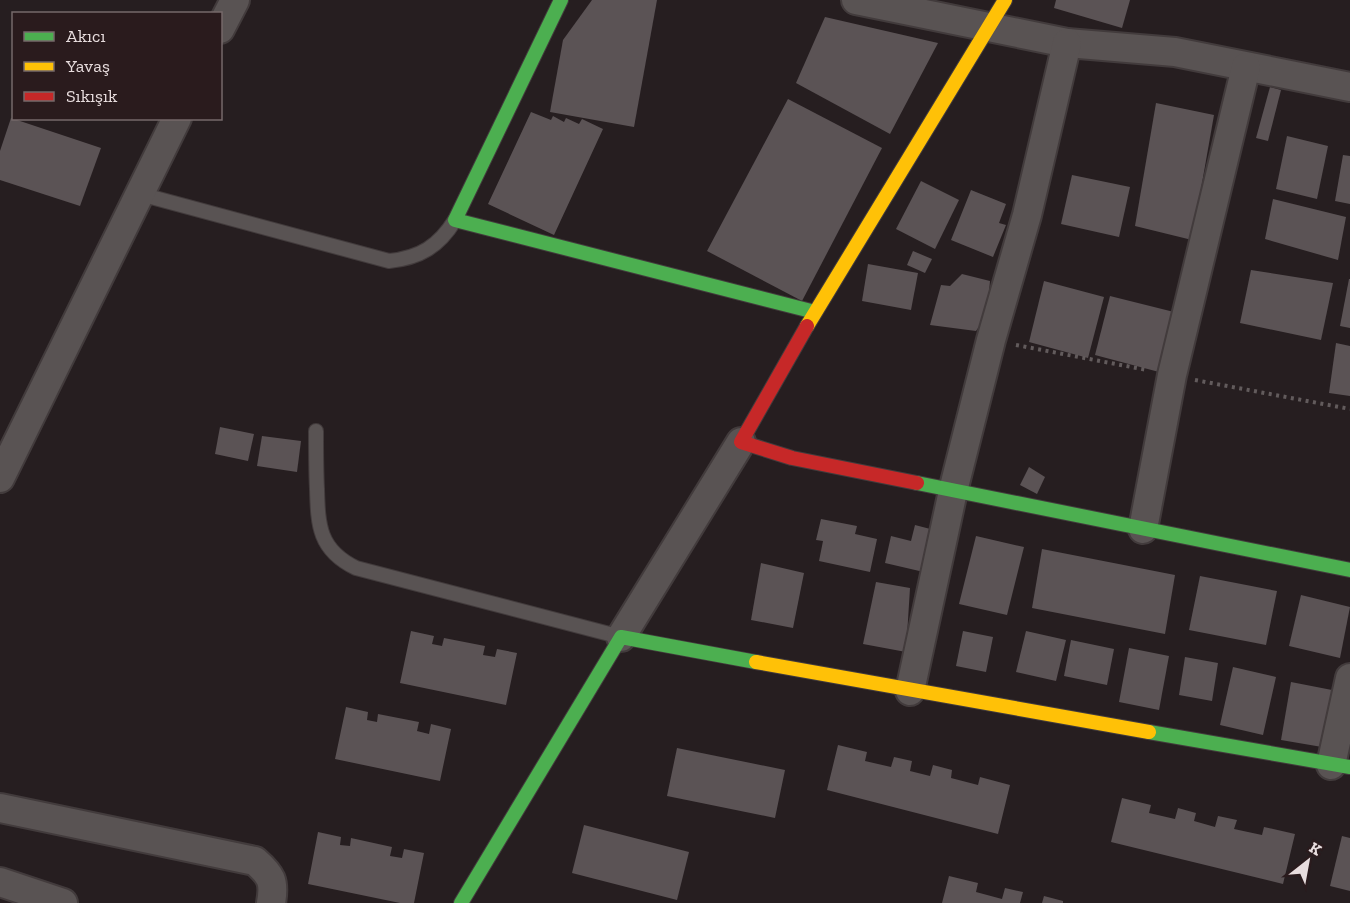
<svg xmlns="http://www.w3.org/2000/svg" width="1350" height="903" viewBox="0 0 1350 903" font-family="'Zilla Slab',serif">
<rect width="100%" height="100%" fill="#261e20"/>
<g fill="#5b5355">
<path d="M592,0H657L634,127L550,112L563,40Z"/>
<path d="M1056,0H1130L1122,28L1054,8Z"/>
<path d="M825,17L938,43L890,134L796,83Z"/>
<path d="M1270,87L1281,90L1268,141L1256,138Z"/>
<path d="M788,99L882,148L802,301L707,251Z"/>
<path d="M1156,103L1214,115L1192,240L1135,226Z"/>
<path d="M531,112L551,120L553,116L564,122L566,118L579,124L582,119L603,129L554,235L488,204Z"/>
<path d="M11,118L101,148L80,206L0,180V151Z"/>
<path d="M1287,136L1328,146L1317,199L1276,189Z"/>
<path d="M1343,155L1350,156V204L1335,201Z"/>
<path d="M1072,175L1130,187L1119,237L1061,224Z"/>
<path d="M921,181L959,200L935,249L896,229Z"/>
<path d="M971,190L1006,204L999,223L1006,225L993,257L951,240Z"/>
<path d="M1273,199L1346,217L1338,260L1265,239Z"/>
<path d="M913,251L932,259L925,273L907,265Z"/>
<path d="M868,264L918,273L911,310L862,301Z"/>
<path d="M1251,270L1333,283L1321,340L1240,323Z"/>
<path d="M962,274L990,281L987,315L976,331L930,325L941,285L950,286Z"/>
<path d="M1349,279H1350V328L1340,326Z"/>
<path d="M1044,281L1104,297L1088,358L1029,342Z"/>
<path d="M1110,296L1174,312L1159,372L1095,355Z"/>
<path d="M1336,343L1350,346V396L1329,393Z"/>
<path d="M220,427L254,434L248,461L215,454Z"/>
<path d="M262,436L301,441L297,472L257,466Z"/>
<path d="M1029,467L1045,477L1037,494L1020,485Z"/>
<path d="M821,519L857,526L855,534L877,539L870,572L819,561L823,541L816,540Z"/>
<path d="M915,525L938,531L928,573L885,563L891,536L911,541Z"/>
<path d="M976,536L1024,547L1007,615L959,604Z"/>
<path d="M1042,549L1175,575L1165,634L1032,608Z"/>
<path d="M761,563L804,573L793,628L751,620Z"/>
<path d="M1200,576L1277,591L1266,645L1189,630Z"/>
<path d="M876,582L910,588L906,652L863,644Z"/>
<path d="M1301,595L1350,607L1340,658L1289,646Z"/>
<path d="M411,631L434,636L432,644L442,646L444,638L485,646L483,655L495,657L497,649L517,653L506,705L400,683Z"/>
<path d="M963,631L993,637L986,672L956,666Z"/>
<path d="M1026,631L1066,640L1056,681L1016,672Z"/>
<path d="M1071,640L1114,649L1107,685L1064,676Z"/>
<path d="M1129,648L1169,656L1159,710L1119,702Z"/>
<path d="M1185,657L1218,663L1212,701L1179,695Z"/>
<path d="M1233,667L1276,677L1263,735L1220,725Z"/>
<path d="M1291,682L1332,690L1322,747L1281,740Z"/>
<path d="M346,707L368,712L367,720L377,722L378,714L419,722L417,731L429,734L431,724L451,729L440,781L335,759Z"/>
<path d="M838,745L867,752L865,761L891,767L894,757L912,761L910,771L930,776L933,765L952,770L951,778L978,785L980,777L1010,785L998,834L827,790Z"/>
<path d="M677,748L785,770L775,818L667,796Z"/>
<path d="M1122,798L1151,805L1149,813L1175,819L1178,808L1196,813L1194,821L1215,827L1218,816L1237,820L1234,829L1262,835L1264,827L1295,834L1283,884L1111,842Z"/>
<path d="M584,825L689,852L677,900L572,873Z"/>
<path d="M318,832L341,837L340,845L350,846L351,838L392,847L390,856L402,858L404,849L424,853L414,903H400L308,884Z"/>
<path d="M1342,836L1350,838V891L1330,886Z"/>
<path d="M949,876L978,883L976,892L1002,899L1005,888L1023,892L1020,903H942Z"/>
<path d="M1044,896L1063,901V903H1042Z"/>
</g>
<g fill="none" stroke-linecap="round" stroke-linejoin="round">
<g stroke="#423b3c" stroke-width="16">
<g id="lane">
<path d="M140,194L389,261C420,258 439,246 455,220"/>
<path d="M316,431C316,450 316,470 317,489C318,526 319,550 356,568L621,637"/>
</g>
</g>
<g stroke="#423b3c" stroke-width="32">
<g id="street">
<path d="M856,0L1067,43L1175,52L1350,87"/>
<path d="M220,29L235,0"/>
<path d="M0,478L177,118"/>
<path d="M1143,529L1172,375L1246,67"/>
<path d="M621,637L741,442"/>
<path d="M910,691L953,491L991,340L1027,215L1067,43"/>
<path d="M1331,765L1350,678"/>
<path d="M0,808L255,861C271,875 275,881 271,903"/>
<path d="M0,882L63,903"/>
</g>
</g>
<g stroke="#423b3c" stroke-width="16">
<g id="fast">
<path d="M561,0L455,220L815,312"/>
<path d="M917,483L1350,570"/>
<path d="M1149,732L1350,767"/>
<path d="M461,903L621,637L756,662"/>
</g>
</g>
<g stroke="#423b3c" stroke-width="16">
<g id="slow">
<path d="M807,326L1005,0"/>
<path d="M756,662L1149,732"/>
</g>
</g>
<g stroke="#423b3c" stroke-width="16">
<path id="jam" d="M807,326L741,442L792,458L917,483"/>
</g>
<g stroke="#625b5c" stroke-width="4" stroke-dasharray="3 4.5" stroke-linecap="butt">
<path d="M1016,345L1147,370"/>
<path d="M1195,380L1350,409"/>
</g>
<use href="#lane" stroke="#595353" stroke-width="14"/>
<use href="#street" stroke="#595353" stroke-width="28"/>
<use href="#fast" stroke="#4caf50" stroke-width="14"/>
<use href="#slow" stroke="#ffc107" stroke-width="14"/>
<use href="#jam" stroke="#c62828" stroke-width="14"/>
</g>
<rect x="12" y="12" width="210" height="108" fill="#2a1b1d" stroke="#76696a" stroke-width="1.5"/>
<rect x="24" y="32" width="30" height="9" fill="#4caf50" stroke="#76696a" stroke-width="1.5"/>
<text x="66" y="42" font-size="18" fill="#e8ddde">Akıcı</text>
<rect x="24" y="62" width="30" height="9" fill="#ffc107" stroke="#76696a" stroke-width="1.5"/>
<text x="66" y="72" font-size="18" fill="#e8ddde">Yavaş</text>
<rect x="24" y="92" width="30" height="9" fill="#c62828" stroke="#76696a" stroke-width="1.5"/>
<text x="66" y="102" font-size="18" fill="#e8ddde">Sıkışık</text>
<g transform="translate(1308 861) rotate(31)" stroke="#2a1b1d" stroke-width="4.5" paint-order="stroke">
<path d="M0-4.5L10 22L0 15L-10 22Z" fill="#e8ddde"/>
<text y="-9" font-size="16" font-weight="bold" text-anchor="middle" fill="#e8ddde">K</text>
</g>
</svg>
